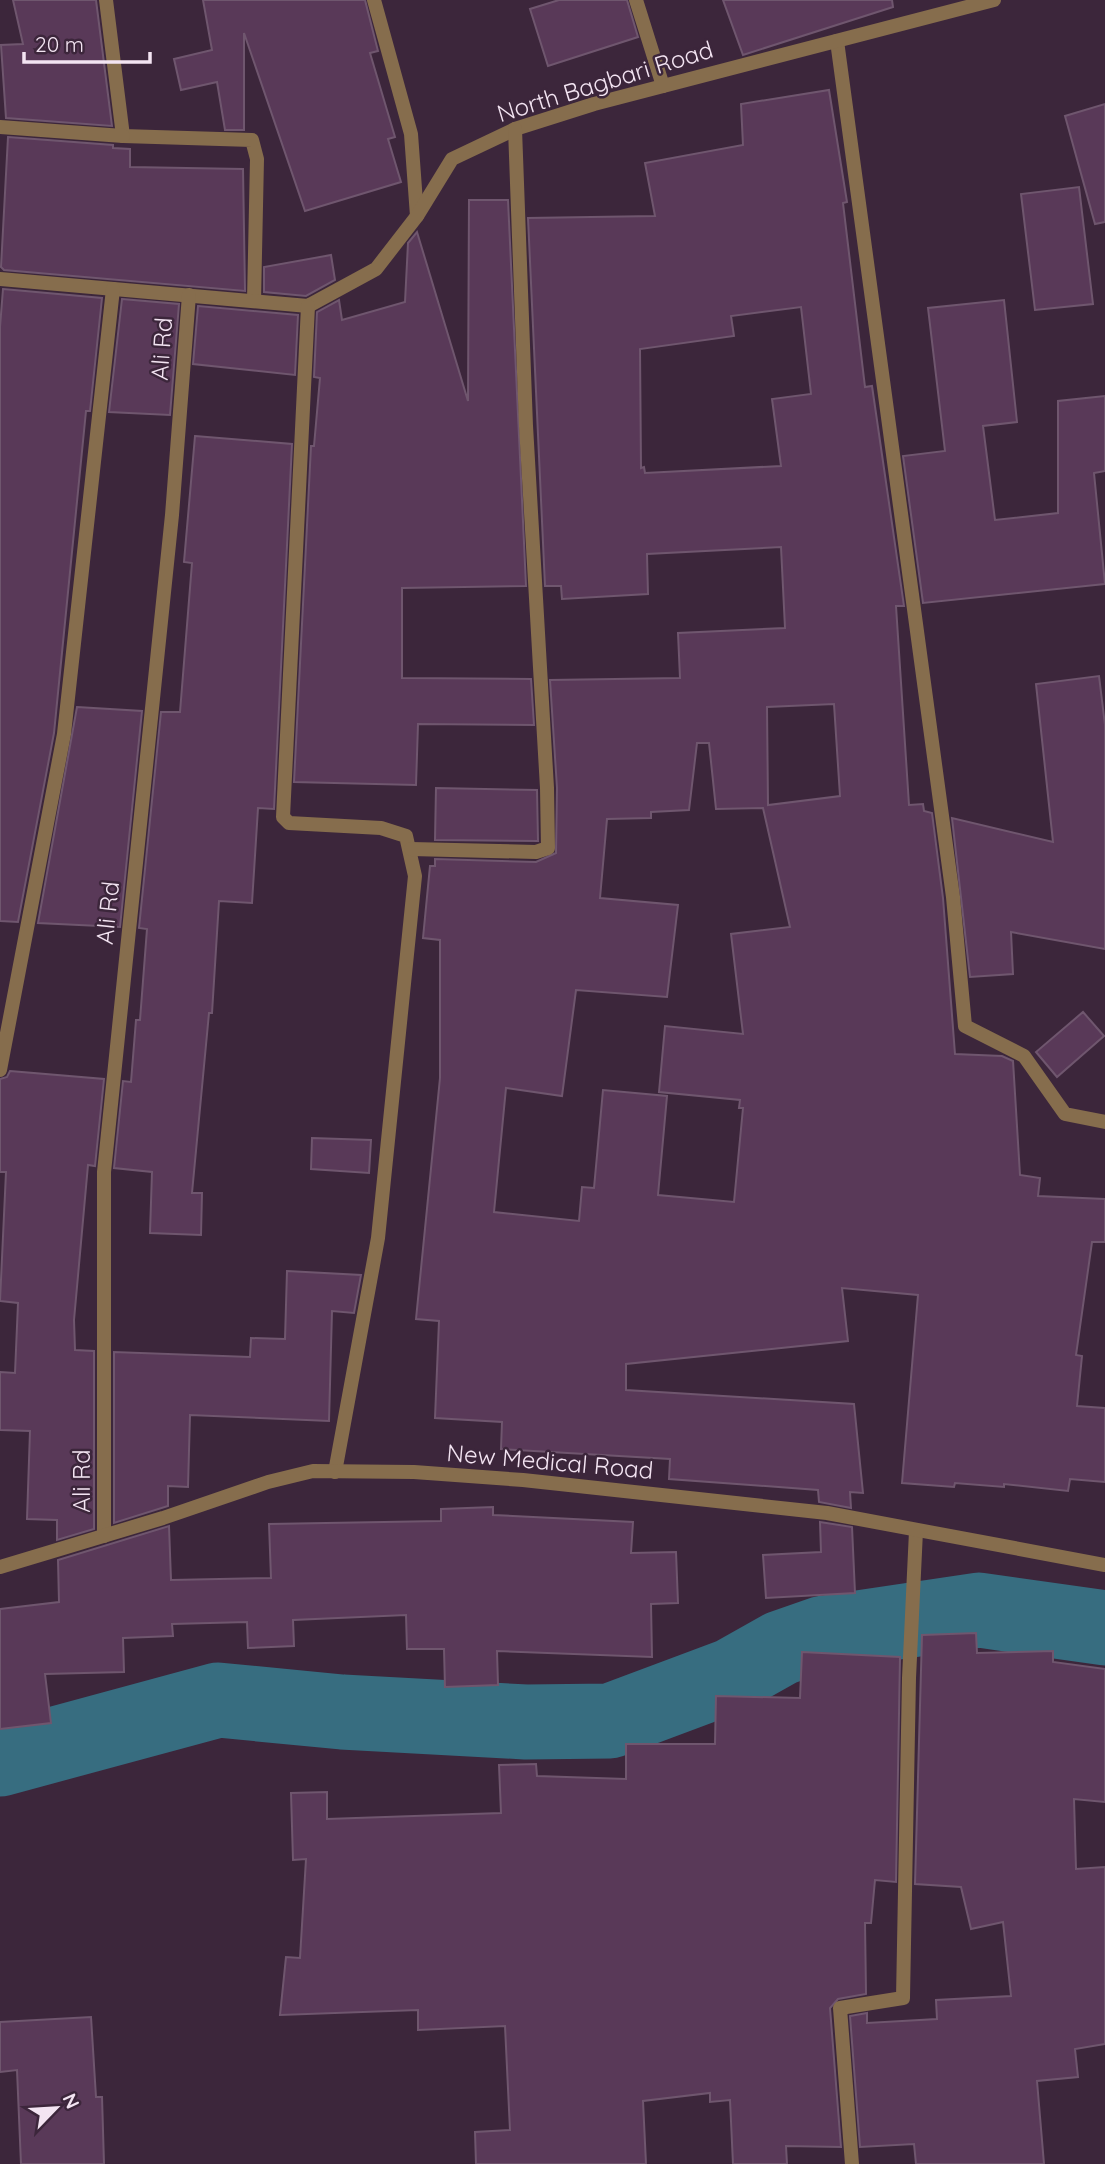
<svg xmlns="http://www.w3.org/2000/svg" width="1105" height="2164" viewBox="0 0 1105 2164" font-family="Quicksand,sans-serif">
<rect width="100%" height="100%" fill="#3c263b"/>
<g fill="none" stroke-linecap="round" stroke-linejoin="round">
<path stroke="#376d80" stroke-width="75" d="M0,1759L218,1700L342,1712L526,1722L610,1721L733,1675L781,1648L824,1633L979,1610L1105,1628"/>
</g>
<g fill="#593958" stroke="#6f566e" stroke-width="2" fill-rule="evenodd">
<path d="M13,0H96L112,126L6,118L1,45L23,44Z"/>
<path d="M203,0H365L378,51L370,53L395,137L388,139L401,182L305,211L244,33V130H225L217,82L181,90L174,59L212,50Z"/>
<path d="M559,0H627L638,37L548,66L530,9Z"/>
<path d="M723,0H892L893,7L743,55Z"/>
<path d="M829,90L847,202L843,203L865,387L872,386L904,606H896L909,805L923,804L924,811L932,813L943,898L955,1054L1002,1056L1013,1061L1020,1175L1040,1178L1038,1196L1105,1199V1242H1092L1076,1355L1082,1356L1077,1406L1105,1408V1482L1070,1479L1068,1491L1004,1484V1487L955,1483L954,1487L902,1483L918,1295L842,1288L848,1341L626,1364V1390L854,1404L863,1493L850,1492L851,1508L819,1502L818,1490L669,1479L670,1459L501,1449L502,1422L435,1418L439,1321L416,1319L440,1078V940L423,938L430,866H435V859L536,862L556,853L557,788L550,680L680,678L678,633L785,628L781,547L647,554L648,594L562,599L561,586H545L528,218L655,216L645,163L743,145L741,104ZM801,307L811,394L772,399L781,466L645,473L644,467L641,468L640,349L734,336L731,316ZM834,704L840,796L768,805L767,707ZM697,743H709L716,809L763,808L790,927L731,934L743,1034L665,1026L659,1092L740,1100L739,1108H743L734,1202L658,1195L667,1096L603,1090L594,1188L582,1187L579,1221L494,1212L506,1088L562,1096L576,990L667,997L678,905L600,898L607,819L651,818V812L689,810Z"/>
<path d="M1105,104V222L1095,224L1065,116Z"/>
<path d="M8,137L113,145V148L130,149V167L243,169L245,291L4,270L1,267Z"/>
<path d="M1079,187L1093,304L1035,310L1021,194Z"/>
<path d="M469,200H508L526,586L402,588V678L531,679L534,725L418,724L416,785L294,782L311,446H314L320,378L314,377L317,312L339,300L342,320L405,302L408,243L417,232L468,401Z"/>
<path d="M331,255L335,280L306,296L264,292V267Z"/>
<path d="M3,289L102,298L90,411H86L54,733L18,922L0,921V327Z"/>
<path d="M122,299L179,304L170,415L109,412Z"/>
<path d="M1004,300L1017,422L983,426L995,520L1058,513V401L1105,396V471L1094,473L1105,584L923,603L903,456L945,451L928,308Z"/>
<path d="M198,306L298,315L295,375L193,364Z"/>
<path d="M195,436L292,444L274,809L258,808L252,903L219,901L212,1013H209L192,1193H202L201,1235L150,1233L152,1172L114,1168L123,1081L131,1082L136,1020H140L147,929L139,928L161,712H180L192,563L184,562Z"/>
<path d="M1099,676L1105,725V949L1011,932L1013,974L970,977L952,818L1053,842L1036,684Z"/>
<path d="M77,707L142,711L120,927L38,923Z"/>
<path d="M436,788L537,790L538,841L435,840Z"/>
<path d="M1083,1012L1104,1036L1057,1077L1036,1052Z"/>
<path d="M10,1071L104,1079L95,1166L88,1165L74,1320L75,1350L94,1351V1529L57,1540V1520L27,1519L30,1431L0,1430V1372L15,1373L18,1303L0,1301L6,1172H0V1079L7,1077Z"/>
<path d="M312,1138L371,1140L369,1173L311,1169Z"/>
<path d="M287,1271L361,1275L354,1313L332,1311L329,1421L190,1415L188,1487L168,1486V1506L114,1523V1352L250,1357L251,1338L285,1339Z"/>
<path d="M493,1507V1515L633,1522L631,1553L676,1552L678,1603L651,1604L652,1657L497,1651L498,1685L445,1687L444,1649H407L406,1615L293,1620L294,1646L248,1648L247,1622L172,1624L173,1636L123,1638L124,1672L45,1674L51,1723L0,1729V1609L59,1602L58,1560L169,1526L171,1580L271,1578L269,1524L441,1521V1509Z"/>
<path d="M820,1522L852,1527L855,1593L766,1598L763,1555L821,1552Z"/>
<path d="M976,1633L977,1653L1053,1651V1662L1105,1669V1802L1074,1799L1076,1869L1105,1867V2044L1075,2049L1078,2077L1037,2081L1044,2164H916L914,2144L860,2147L850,2016L867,2013V2023L937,2019L936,2000L1011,1996L1003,1922L971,1929L961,1887L915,1884L922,1635Z"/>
<path d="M802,1652L900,1657L896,1882L875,1880L871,1923H865L866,1994L838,1999L830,2008L841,2147L786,2146L787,2164H733L730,2100L710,2102V2093L643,2101L646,2164H476L475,2132L510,2130L505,2026L418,2030V2010L280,2015L286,1957L300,1958L306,1859L293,1860L291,1793L327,1792V1819L501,1813L499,1765L536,1764L537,1776L626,1779V1744H715L716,1696L800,1698Z"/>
<path d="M91,2017L96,2097H102L104,2164H21L17,2070L0,2072V2022Z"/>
</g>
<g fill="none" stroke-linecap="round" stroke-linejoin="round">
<g stroke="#866d4d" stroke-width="14">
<path d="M106,0L123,136L252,140L257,159L254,301"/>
<path d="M374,0L411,134L417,216"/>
<path d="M636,0L663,86"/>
<path d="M837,41L953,897L965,1026L1024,1056L1065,1114L1105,1122"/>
<path d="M0,127L123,136"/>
<path d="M0,279L308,306L376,269L417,216L452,159L515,129L594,104L994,0"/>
<path d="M308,306L283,817L289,823L381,828L406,836L415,876L378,1238L335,1472"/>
<path d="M411,849L536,852L548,848L547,788L526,426L515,129"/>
<path d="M0,1070L64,734L113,289"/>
<path d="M104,1536V1172L172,515L189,295"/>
<path d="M852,2164L840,2008L903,1998L909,1678L916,1531"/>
</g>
<path stroke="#866d4d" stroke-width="14" d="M0,1567L163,1518L268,1482L313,1471L414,1472L523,1480L827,1513L1105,1565"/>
</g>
<g text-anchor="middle" stroke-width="5" stroke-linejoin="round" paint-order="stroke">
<g font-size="24" fill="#f3e4f2" stroke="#3c263b">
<text transform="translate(605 82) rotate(-17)" y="8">North Bagbari Road</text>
<text transform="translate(162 349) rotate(-86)" y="8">Ali Rd</text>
<text transform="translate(108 913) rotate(-84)" y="8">Ali Rd</text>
<text transform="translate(550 1462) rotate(5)" y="8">New Medical Road</text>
<text transform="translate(82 1481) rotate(-90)" y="8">Ali Rd</text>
</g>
</g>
<g transform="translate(56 2108) rotate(65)" stroke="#3c263b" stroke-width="5" paint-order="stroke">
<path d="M0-5L12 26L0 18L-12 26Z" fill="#f3e4f2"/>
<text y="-10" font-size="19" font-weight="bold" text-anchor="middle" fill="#f3e4f2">N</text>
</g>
<path d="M24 52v10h126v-10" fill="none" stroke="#f3e4f2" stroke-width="3.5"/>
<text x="35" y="52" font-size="21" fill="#f3e4f2" stroke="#3c263b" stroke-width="5" paint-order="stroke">20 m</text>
</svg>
